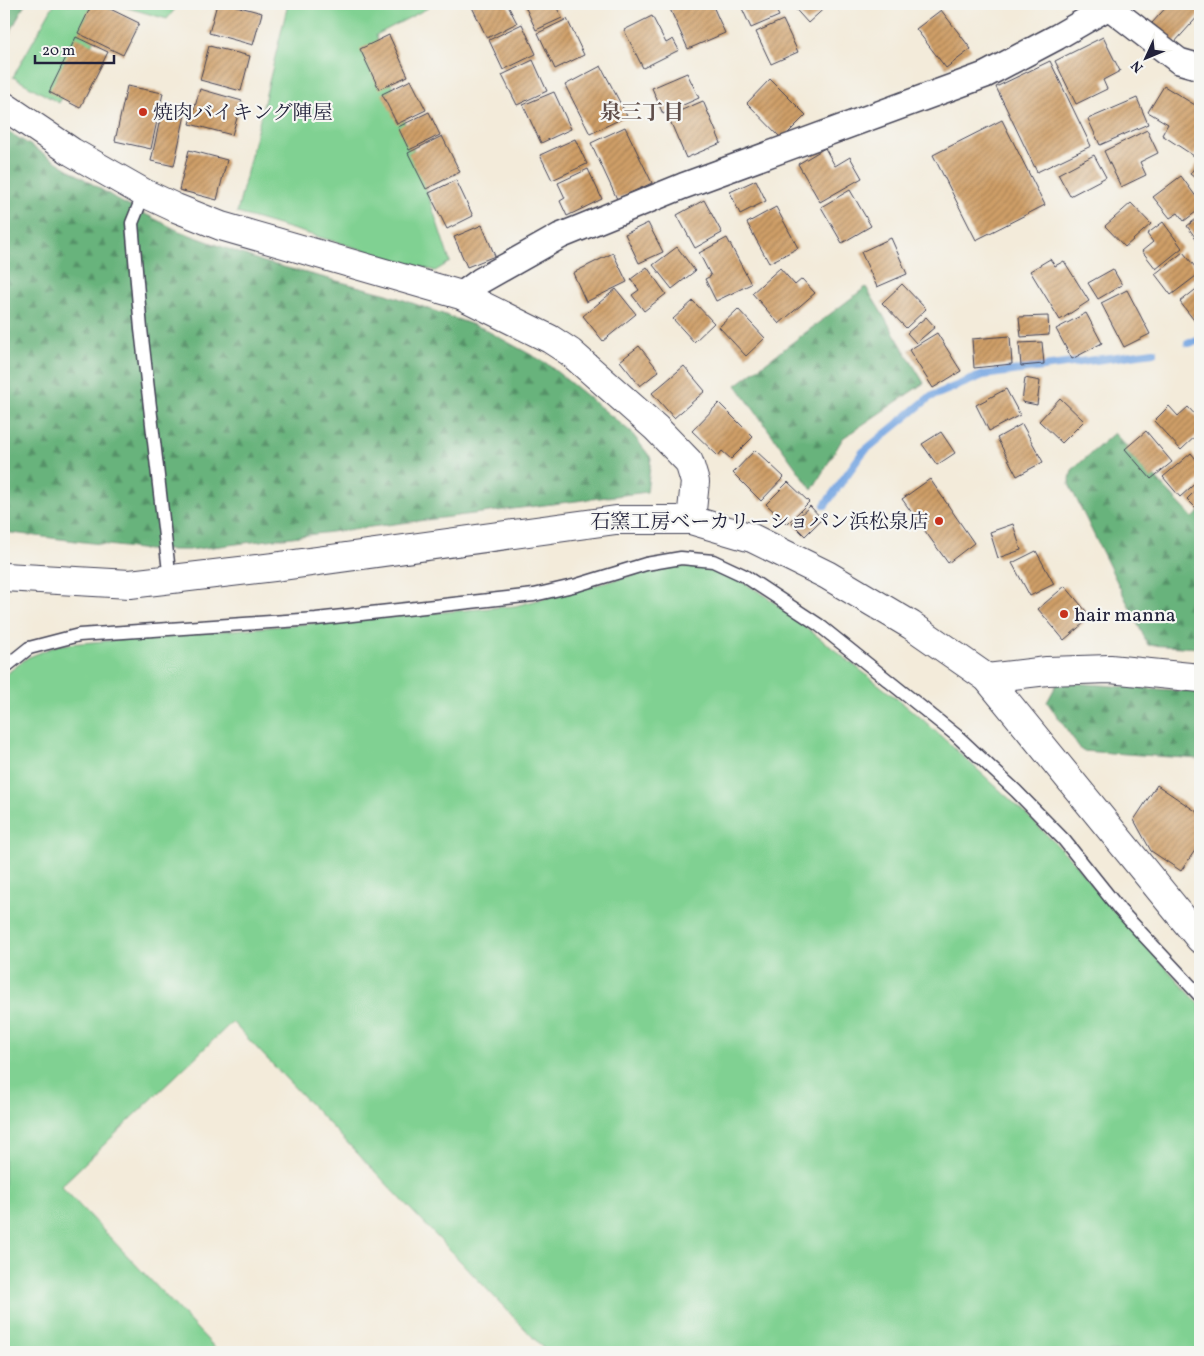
<svg xmlns="http://www.w3.org/2000/svg" width="1204" height="1356" viewBox="0 0 1204 1356" font-family="Vollkorn,'Noto Serif JP',serif">
<defs>
<pattern id="forest-firs" width="22" height="20" patternUnits="userSpaceOnUse" patternTransform="scale(1.25)"><rect width="22" height="20" fill="#68b37c"/><path d="M5 1l3.5 6h-7zM16 11l3.5 6h-7z" fill="#559167"/></pattern>
<pattern id="building-hatch" width="6" height="6" patternUnits="userSpaceOnUse" patternTransform="scale(1.25)"><rect width="6" height="6" fill="#cf9f67"/><path d="M-1 1l2-2M0 6l6-6M5 7l2-2" fill="none" stroke="#a88156"/></pattern>
</defs>
<rect width="100%" height="100%" fill="#f6f6f2"/>
<filter id="ink" filterUnits="userSpaceOnUse"><feTurbulence type="fractalNoise" baseFrequency=".02" numOctaves="2"/><feDisplacementMap in="SourceGraphic" scale="10" xChannelSelector="R" yChannelSelector="G"/><feConvolveMatrix kernelMatrix="1 2 1 2 8 2 1 2 1" color-interpolation-filters="sRGB"/></filter>
<filter id="wash" filterUnits="userSpaceOnUse"><feTurbulence type="fractalNoise" baseFrequency=".0096" numOctaves="4" result="noise"/><feDisplacementMap in="SourceGraphic" scale="20" xChannelSelector="R" yChannelSelector="G"/><feGaussianBlur stdDeviation="1.12" result="paint"/><feColorMatrix in="noise" values="0 0 0 0 0 0 0 0 0 0 0 0 0 0 0 0 0 1.4 0 .05"/><feComposite in="paint" operator="in"/></filter>
<g filter="url(#wash)">
<rect width="100%" height="100%" fill="#f3ebda"/>
<g fill="#80d192" stroke="#517a66">
<path d="M54,4H179L167,19L114,4L59,103L13,77Z"/>
<path d="M288,4H426L428,8L376,35L450,262L435,271L237,213Z"/>
<path d="M679,566L708,567L736,578L766,596L920,717L1026,814L1072,860L1111,908L1200,1005V1352H547L232,1022L61,1186L219,1352H4V676L27,658L58,645L515,606L661,568Z"/>
</g>
<g fill="url(#forest-firs)" stroke="#456a5c">
<path d="M4,4H25L4,44Z"/>
<path d="M4,129L123,203L179,231L264,262L387,294L482,328L546,363L631,432L651,458L647,492L189,550H148L4,532Z"/>
<path d="M866,287L924,383L843,438L812,490L736,385Z"/>
<path d="M1114,433L1193,518L1200,511V648L1148,645L1069,484L1072,470Z"/>
<path d="M1058,682L1200,692V759L1082,751L1047,702Z"/>
</g>
<g fill="none" stroke-linecap="round" stroke-linejoin="round">
<g stroke="#78a7e2" stroke-width="8">
<path d="M1188,343L1200,340"/>
<path d="M825,505L863,452L930,397L983,375L1154,352"/>
</g>
</g>
<g id="blocks">
<g fill="url(#building-hatch)">
<path d="M92,4H100L139,23L123,55L78,33Z"/>
<path d="M217,4H229L262,13L253,45L209,33Z"/>
<path d="M473,4H507L517,23L487,38L471,5Z"/>
<path d="M524,4H555L562,18L536,30Z"/>
<path d="M683,4H712L725,33L688,49L670,9Z"/>
<path d="M740,4H773L779,16L751,28Z"/>
<path d="M791,4H829L808,23Z"/>
<path d="M1169,4H1194L1200,9V14L1174,43L1152,23Z"/>
<path d="M941,10L971,49L946,68L916,29Z"/>
<path d="M652,16L666,43L673,39L679,50L643,68L624,30Z"/>
<path d="M567,19L584,55L555,69L538,33Z"/>
<path d="M783,20L798,52L771,64L756,32Z"/>
<path d="M522,24L536,54L503,70L489,40Z"/>
<path d="M389,35L408,76L379,89L360,49Z"/>
<path d="M76,37L108,52L80,108L49,92Z"/>
<path d="M1103,37L1120,71L1103,80L1107,89L1076,104L1055,61Z"/>
<path d="M209,46L250,56L241,91L200,80Z"/>
<path d="M533,60L547,91L517,105L502,75Z"/>
<path d="M1050,61L1091,146L1037,172L996,87Z"/>
<path d="M601,66L627,116L590,134L565,85Z"/>
<path d="M687,73L699,98L663,114L652,88Z"/>
<path d="M770,79L806,115L782,139L747,103Z"/>
<path d="M411,80L426,110L397,124L382,94Z"/>
<path d="M127,86L163,93L151,149L115,141Z"/>
<path d="M1164,86L1200,108V146L1194,156L1162,135L1168,124L1148,112Z"/>
<path d="M200,89L242,101L232,135L190,124Z"/>
<path d="M554,92L571,129L541,143L523,105Z"/>
<path d="M1137,98L1148,124L1100,145L1088,119Z"/>
<path d="M703,101L721,143L686,158L668,116Z"/>
<path d="M163,105L186,110L174,166L151,161Z"/>
<path d="M429,112L440,135L409,150L398,127Z"/>
<path d="M1002,120L1045,205L976,240L933,155Z"/>
<path d="M625,127L652,183L617,199L591,143Z"/>
<path d="M1147,130L1158,153L1140,162L1146,175L1121,187L1104,151Z"/>
<path d="M442,136L460,172L426,189L408,153Z"/>
<path d="M575,139L587,164L552,180L540,155Z"/>
<path d="M825,148L835,166L850,157L862,178L820,202L798,164Z"/>
<path d="M189,150L227,160L217,200L179,190Z"/>
<path d="M1094,155L1106,177L1070,196L1058,174Z"/>
<path d="M1200,160V182L1190,174Z"/>
<path d="M588,169L602,199L567,216L560,201L565,198L558,183Z"/>
<path d="M1181,176L1200,202V209L1184,221L1178,213L1170,218L1153,197Z"/>
<path d="M456,180L473,216L447,229L429,193Z"/>
<path d="M756,180L766,201L740,214L730,192Z"/>
<path d="M850,190L871,226L842,243L821,207Z"/>
<path d="M704,200L722,233L695,248L677,215Z"/>
<path d="M1131,203L1151,224L1125,247L1105,226Z"/>
<path d="M776,207L798,248L769,263L747,223Z"/>
<path d="M1200,216V244L1187,226Z"/>
<path d="M1163,222L1182,248L1156,269L1142,251L1153,242L1147,234Z"/>
<path d="M648,223L663,252L639,263L625,234Z"/>
<path d="M482,225L495,256L467,267L454,237Z"/>
<path d="M727,238L751,284L716,301L705,279L711,276L699,253Z"/>
<path d="M891,238L907,274L877,287L861,252Z"/>
<path d="M677,247L695,271L672,289L653,265Z"/>
<path d="M1183,252L1200,273L1171,295L1155,274Z"/>
<path d="M613,253L627,282L586,302L573,273Z"/>
<path d="M1050,259L1055,266L1064,261L1089,301L1060,320L1030,271Z"/>
<path d="M647,267L666,294L644,311L632,295L639,290L631,279Z"/>
<path d="M780,268L795,285L802,279L815,293L779,324L752,293Z"/>
<path d="M1113,269L1122,285L1098,299L1088,283Z"/>
<path d="M902,284L926,309L906,328L882,303Z"/>
<path d="M1200,286V328L1180,302Z"/>
<path d="M616,289L636,314L603,341L583,316Z"/>
<path d="M1127,290L1150,334L1124,347L1101,303Z"/>
<path d="M693,301L714,323L694,342L673,319Z"/>
<path d="M738,309L765,338L746,356L719,327Z"/>
<path d="M1086,313L1102,343L1072,359L1056,329Z"/>
<path d="M1048,316L1049,335L1021,337L1019,317Z"/>
<path d="M926,317L935,327L916,343L907,333Z"/>
<path d="M937,333L961,371L933,388L909,350Z"/>
<path d="M1010,336L1012,364L974,368L972,339Z"/>
<path d="M1042,342L1044,364L1021,366L1019,343Z"/>
<path d="M639,346L659,371L640,386L620,361Z"/>
<path d="M684,366L705,391L674,418L652,393Z"/>
<path d="M1025,378L1040,381L1037,405L1022,402Z"/>
<path d="M1006,389L1020,415L989,431L976,405Z"/>
<path d="M1060,398L1084,421L1062,443L1039,421Z"/>
<path d="M719,403L753,437L731,459L722,451L718,456L692,431Z"/>
<path d="M1169,406L1178,416L1188,407L1200,420V432L1181,450L1154,421Z"/>
<path d="M1022,424L1043,462L1017,476L997,438Z"/>
<path d="M1146,431L1172,462L1151,479L1125,449Z"/>
<path d="M941,432L955,453L937,465L922,444Z"/>
<path d="M755,450L784,477L761,501L733,473Z"/>
<path d="M1191,453L1200,464V479L1180,497L1163,477Z"/>
<path d="M930,479L974,543L948,563L902,499Z"/>
<path d="M788,482L809,502L787,524L766,504Z"/>
<path d="M1200,486V512L1187,499Z"/>
<path d="M810,506L822,519L805,536L792,523Z"/>
<path d="M1013,524L1021,550L998,558L990,532Z"/>
<path d="M1036,551L1054,584L1030,596L1012,563Z"/>
<path d="M1065,586L1091,617L1064,640L1038,609Z"/>
<path d="M1157,785L1200,814V843L1181,871L1151,851L1134,820Z"/>
</g>
</g>
</g>
<g filter="url(#ink)">
<use href="#blocks" fill-opacity="0" stroke="#414053" stroke-width="1"/>
<g fill="none" stroke-linecap="round" stroke-linejoin="round">
<g stroke="#414053" stroke-width="15">
<g id="service">
<path d="M144,193L132,223L141,329L170,580"/>
<path d="M4,668L29,648L79,635L316,619L534,595L577,585L646,564L681,558L713,561L743,575L819,625L956,735L1016,791L1064,840L1120,910L1200,996"/>
</g>
</g>
<g stroke="#414053" stroke-width="28">
<g id="minor">
<path d="M1105,4L1179,61L1200,67"/>
<path d="M461,295L480,281L560,236L683,186L985,75L1057,37L1107,8"/>
</g>
</g>
<g stroke="#414053" stroke-width="30">
<g id="tertiary">
<path d="M4,106L72,152L144,193L176,208L221,226L461,295L550,339L570,352L656,428L689,462L695,482L691,520"/>
<path d="M4,577L130,584L274,567L616,520H691L752,538L827,575L911,625L987,678L1200,939"/>
<path d="M987,678L1047,671L1110,669L1200,678"/>
</g>
</g>
<use href="#service" stroke="#fff" stroke-width="12"/>
<use href="#minor" stroke="#fff" stroke-width="25"/>
<use href="#tertiary" stroke="#fff" stroke-width="28"/>
</g>
</g>
<g fill="#c8321e" stroke="#f6f6f2" stroke-width="2">
<circle cx="143" cy="112" r="5"/>
<circle cx="939" cy="521" r="5"/>
<circle cx="1064" cy="614" r="5"/>
</g>
<g text-anchor="middle" stroke-width="4.5" stroke-linejoin="round" paint-order="stroke">
<g font-size="20" fill="#22223b" stroke="#f6f6f2" text-anchor="start">
<text x="153" y="119">焼肉バイキング陣屋</text>
<text x="929" y="528" text-anchor="end">石窯工房ベーカリーショパン浜松泉店</text>
<text x="1074" y="621">hair manna</text>
</g>
<g font-size="21" font-weight="bold" fill="#5f4e4a" stroke="#f6f6f2">
<text x="642" y="119">泉三丁目</text>
</g>
</g>
<rect width="1204" height="1356" fill="none" stroke="#f6f6f2" stroke-width="20"/>
<g transform="translate(1146 58) rotate(226)" stroke="#f6f6f2" stroke-width="4" paint-order="stroke">
<path d="M0-4L9 19L0 12L-9 19Z" fill="#22223b"/>
<text y="-8" font-size="14" font-weight="bold" text-anchor="middle" fill="#22223b">N</text>
</g>
<path d="M35 55v8h79v-8" fill="none" stroke="#22223b" stroke-width="2.5"/>
<text x="42" y="55" font-size="15" fill="#22223b" stroke="#f6f6f2" stroke-width="4" paint-order="stroke">20 m</text>
</svg>
